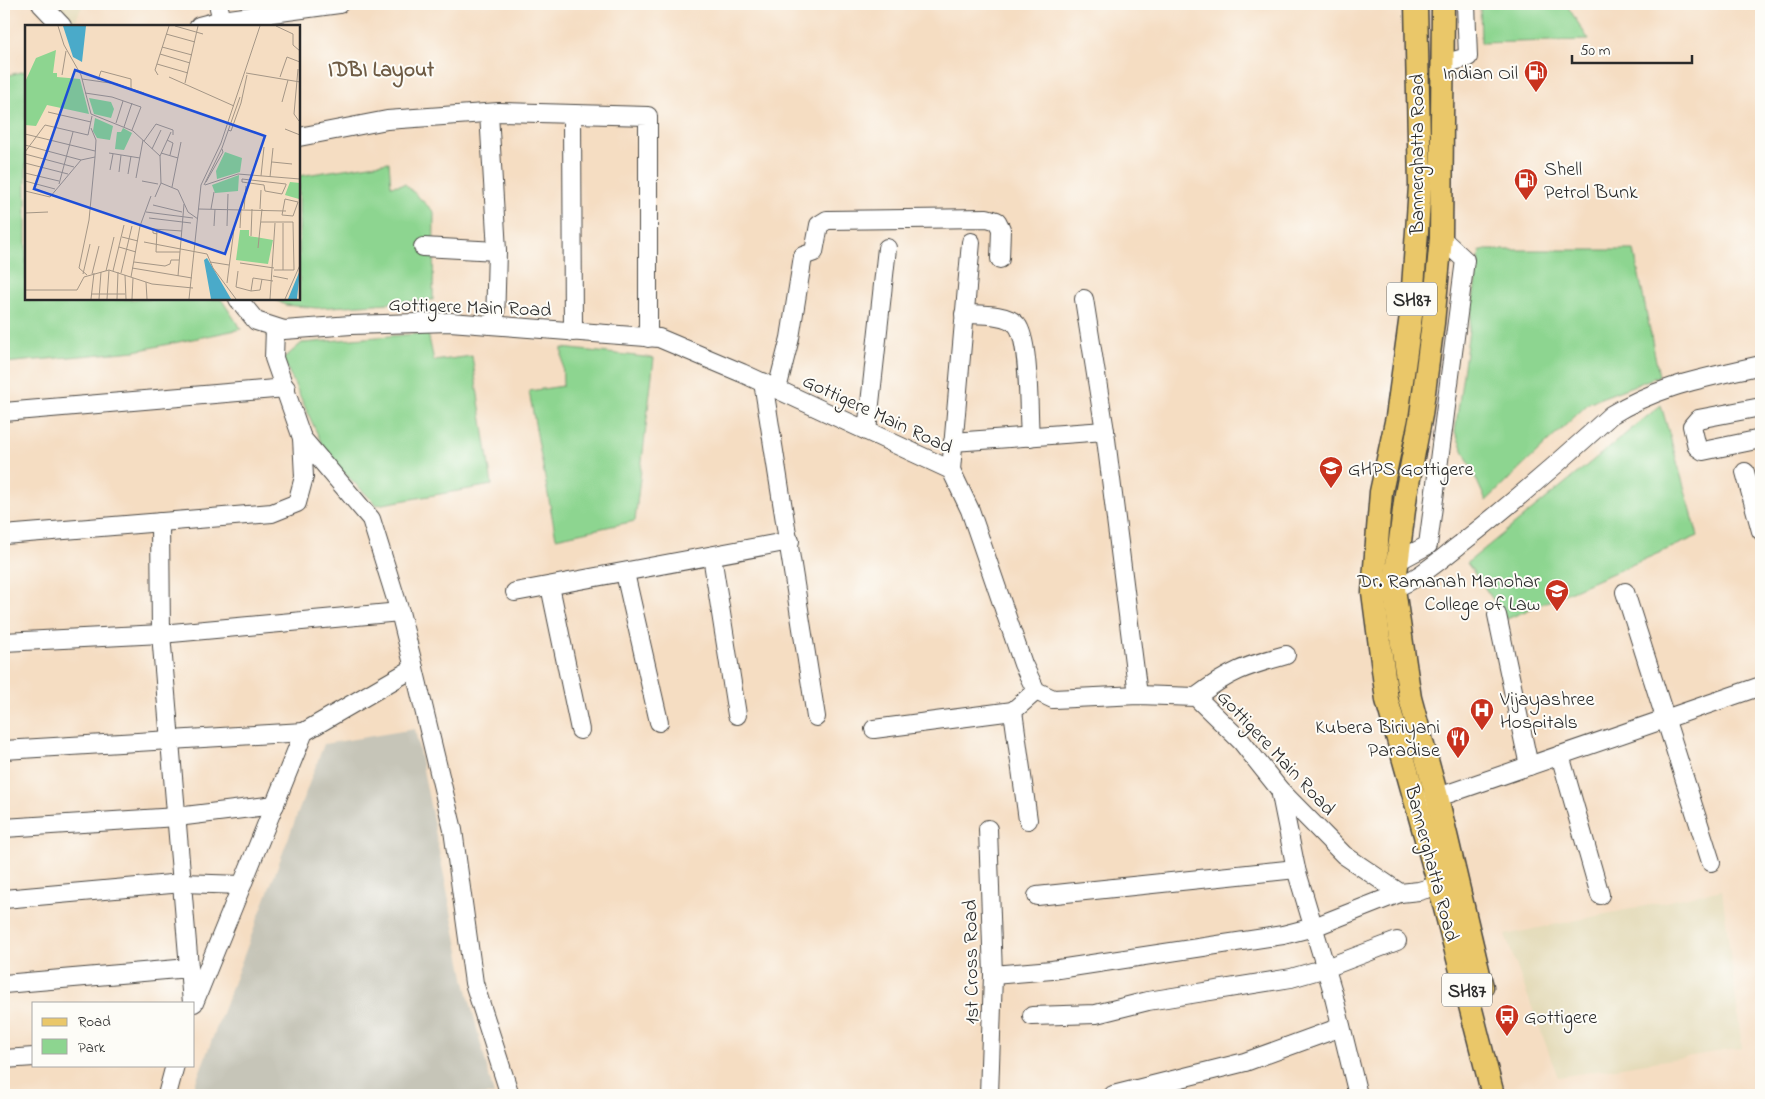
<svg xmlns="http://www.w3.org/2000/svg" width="1765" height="1099" viewBox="0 0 1765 1099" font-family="'Indie Flower',sans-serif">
<rect width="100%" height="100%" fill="#fdfcf7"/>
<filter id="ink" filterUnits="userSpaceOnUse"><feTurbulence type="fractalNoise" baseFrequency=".02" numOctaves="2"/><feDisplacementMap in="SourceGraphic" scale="10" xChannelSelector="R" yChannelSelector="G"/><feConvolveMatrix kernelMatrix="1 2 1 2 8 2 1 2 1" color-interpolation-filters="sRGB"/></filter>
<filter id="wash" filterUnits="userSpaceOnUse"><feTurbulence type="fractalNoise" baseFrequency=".0096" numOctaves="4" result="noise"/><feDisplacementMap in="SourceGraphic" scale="20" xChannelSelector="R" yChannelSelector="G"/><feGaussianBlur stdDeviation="1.12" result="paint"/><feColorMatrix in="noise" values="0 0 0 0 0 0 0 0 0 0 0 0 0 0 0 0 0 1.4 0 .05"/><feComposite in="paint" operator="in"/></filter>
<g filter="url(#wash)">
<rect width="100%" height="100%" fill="#f5ddc2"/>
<g fill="#e4dbba">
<path d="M51,4H83L73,26Z"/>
<path d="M1722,890L1742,1048L1558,1077L1505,935Z"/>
</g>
<path fill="#c6c5b8" d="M415,729L465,982L494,1095H191L324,744Z"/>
<g fill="#8dd590" stroke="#5c805e">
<path d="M1480,4H1566L1589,40L1481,43Z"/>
<path d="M26,71V299H221L241,329L135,351L4,363V76Z"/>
<path d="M389,162L391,186L405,184L434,212L433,300L317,308L285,305L274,299H299V176Z"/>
<path d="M1480,250H1634L1659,376L1590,402L1486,501L1455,432Z"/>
<path d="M428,333L434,361L472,356L492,485L377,505L328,457L283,359L302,343Z"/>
<path d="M562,348L654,358L635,521L556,538L529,391L563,386Z"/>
<path d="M1661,405L1698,536L1507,619L1467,563Z"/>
</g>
</g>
<g filter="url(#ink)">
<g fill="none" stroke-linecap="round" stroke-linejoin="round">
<g stroke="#494642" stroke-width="20">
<g id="minor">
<path d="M41,4L62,26"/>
<path d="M218,4L222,20"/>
<path d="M199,26L222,20L339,4"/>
<path d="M1443,64L1468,57L1466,4"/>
<path d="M489,113L497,251L495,324"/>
<path d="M572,114L573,332"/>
<path d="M299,137L387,120L499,112L648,116V338"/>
<path d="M423,247L497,251"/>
<path d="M238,299L256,321L284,330L351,325L450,322L659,338L742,373L951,470L970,510L1023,664L1036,691L1053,699L1138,695L1196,697L1241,741L1280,790L1344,855L1400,893L1419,891L1450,882"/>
<path d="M1084,299L1105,431L1138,695"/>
<path d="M964,314C979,315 1006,313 1017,325C1030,341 1028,414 1030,437"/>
<path d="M763,382L816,717"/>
<path d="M777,389L790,338L803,256L814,252L819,225L827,220L987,218L997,221L1001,229L1000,259"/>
<path d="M1761,407L1698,419L1692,426L1697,447L1703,451L1761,439"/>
<path d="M4,412L286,388"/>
<path d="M867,431L887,248"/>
<path d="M953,442L1105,431"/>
<path d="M951,470L971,242"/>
<path d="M1745,472L1761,531"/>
<path d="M160,522L161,634L192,1003"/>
<path d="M4,535L272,513L297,503L304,477L302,438L274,358L275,328"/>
<path d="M712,556L737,715"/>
<path d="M1398,561L1428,545L1465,260L1441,238"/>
<path d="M625,573L659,722"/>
<path d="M550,586L580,730"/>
<path d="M1386,590C1410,587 1444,557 1463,542C1514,502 1563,459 1611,415C1660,385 1706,378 1761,365"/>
<path d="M515,592L790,541"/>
<path d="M1625,592L1711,862"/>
<path d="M1497,615L1529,766"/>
<path d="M4,642L161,634L400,612"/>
<path d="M414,668L453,830L474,983L510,1095"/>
<path d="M1196,697C1230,671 1246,666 1286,655"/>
<path d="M874,729L1013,711"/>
<path d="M4,750L304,732"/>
<path d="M1560,755L1600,895"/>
<path d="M1280,790L1296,869L1332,989L1358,1095"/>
<path d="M1427,801L1761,686"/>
<path d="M1028,820L1013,711L1036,691"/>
<path d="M4,828L177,817L275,805"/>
<path d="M988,829L993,975L989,1095"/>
<path d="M1037,896L1296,869"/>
<path d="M4,899L182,883L242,885"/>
<path d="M993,975L1052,970L1283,935L1314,927L1400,893"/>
<path d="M4,984L189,968"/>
<path d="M194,1003L304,732L414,668L400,612L371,519L302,438"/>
<path d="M1032,1016L1096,1014L1148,1001L1291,978L1326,968L1397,941"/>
<path d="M4,1059L34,1057"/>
<path d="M167,1095L175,1065"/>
<path d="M1113,1095L1245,1062L1341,1027"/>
</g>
</g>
<g stroke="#494642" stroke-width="25">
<g id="major">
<path d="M1416,4L1420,186L1417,231L1411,315L1397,417L1381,492L1373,592L1387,700L1439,885L1493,1095"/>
<path d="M1443,4L1441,238L1433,323L1421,415L1406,494L1394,589L1410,698L1437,797L1482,987"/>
</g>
</g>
<use href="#minor" stroke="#fff" stroke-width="18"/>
<use href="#major" stroke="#eac769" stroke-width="22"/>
</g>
</g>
<defs>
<g id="fuel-pin" transform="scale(1.25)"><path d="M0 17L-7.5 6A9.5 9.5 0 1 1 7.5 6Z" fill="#c8321e" stroke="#fdfcf7"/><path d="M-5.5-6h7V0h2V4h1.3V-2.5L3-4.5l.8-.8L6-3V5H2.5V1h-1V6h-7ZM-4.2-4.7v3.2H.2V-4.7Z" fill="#fff"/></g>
<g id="school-pin" transform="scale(1.25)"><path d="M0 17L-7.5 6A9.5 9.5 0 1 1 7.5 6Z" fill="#c8321e" stroke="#fdfcf7"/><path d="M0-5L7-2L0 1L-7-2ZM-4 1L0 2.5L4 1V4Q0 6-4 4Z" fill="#fff"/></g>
<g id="university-pin" transform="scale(1.25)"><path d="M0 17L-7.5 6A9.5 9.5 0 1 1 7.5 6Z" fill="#c8321e" stroke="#fdfcf7"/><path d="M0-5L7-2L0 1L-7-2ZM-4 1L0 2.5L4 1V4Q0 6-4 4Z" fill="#fff"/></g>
<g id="hospital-pin" transform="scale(1.25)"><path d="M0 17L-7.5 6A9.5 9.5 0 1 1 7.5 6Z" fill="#c8321e" stroke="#fdfcf7"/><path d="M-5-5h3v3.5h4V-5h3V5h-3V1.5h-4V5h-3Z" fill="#fff"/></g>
<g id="restaurant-pin" transform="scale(1.25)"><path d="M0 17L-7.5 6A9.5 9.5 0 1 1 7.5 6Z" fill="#c8321e" stroke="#fdfcf7"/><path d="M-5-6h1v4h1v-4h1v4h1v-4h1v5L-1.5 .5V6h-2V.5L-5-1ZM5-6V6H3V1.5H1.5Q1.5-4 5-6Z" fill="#fff"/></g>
<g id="bus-pin" transform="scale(1.25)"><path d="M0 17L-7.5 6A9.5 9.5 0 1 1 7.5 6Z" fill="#c8321e" stroke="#fdfcf7"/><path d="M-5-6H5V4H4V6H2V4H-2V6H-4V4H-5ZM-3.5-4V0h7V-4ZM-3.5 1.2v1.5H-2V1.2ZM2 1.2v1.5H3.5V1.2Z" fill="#fff"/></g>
</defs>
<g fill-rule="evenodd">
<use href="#fuel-pin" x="1536" y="72"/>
<use href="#fuel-pin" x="1526" y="180"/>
<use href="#school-pin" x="1331" y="468"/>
<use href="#university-pin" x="1557" y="591"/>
<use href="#hospital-pin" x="1482" y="710"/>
<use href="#restaurant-pin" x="1458" y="738"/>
<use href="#bus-pin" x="1507" y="1016"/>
</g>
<g text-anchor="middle" stroke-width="4" stroke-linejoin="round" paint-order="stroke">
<g fill="#fdfcf7" stroke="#6a6a68" stroke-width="1">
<rect x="1387" y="282.5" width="50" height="33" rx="4"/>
<rect x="1442" y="973.5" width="50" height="33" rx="4"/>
</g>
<g font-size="19" font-weight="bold" fill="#2b2b2b">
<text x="1412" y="306">SH87</text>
<text x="1467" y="997">SH87</text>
</g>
<g font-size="20" fill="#2b2b2b" stroke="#fdfcf7" text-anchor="start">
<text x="1518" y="79" text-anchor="end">Indian Oil</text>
<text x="1544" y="175">Shell<tspan x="1544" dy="23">Petrol Bunk</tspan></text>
<text x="1348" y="475">GHPS Gottigere</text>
<text x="1540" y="587" text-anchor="end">Dr. Ramanah Manohar<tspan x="1540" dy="23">College of Law</tspan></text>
<text x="1500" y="705">Vijayashree<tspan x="1500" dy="23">Hospitals</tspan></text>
<text x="1440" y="733" text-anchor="end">Kubera Biriyani<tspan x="1440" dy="23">Paradise</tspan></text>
<text x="1524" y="1023">Gottigere</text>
</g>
<g font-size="20" fill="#2b2b2b" stroke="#fdfcf7">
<text transform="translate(1416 154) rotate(-90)" y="7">Bannerghatta Road</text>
<text transform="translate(470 306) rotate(2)" y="7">Gottigere Main Road</text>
<text transform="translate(878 413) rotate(25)" y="7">Gottigere Main Road</text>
<text transform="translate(1277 752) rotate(47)" y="7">Gottigere Main Road</text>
<text transform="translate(1433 863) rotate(75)" y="7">Bannerghatta Road</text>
<text transform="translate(970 962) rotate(-91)" y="7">1st Cross Road</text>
</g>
<g font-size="21" font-weight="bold" fill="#6e5b44" stroke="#fdfcf7">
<text x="381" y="76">IDBI Layout</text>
</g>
</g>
<g transform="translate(25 25)">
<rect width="275" height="275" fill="#f5ddc2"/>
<path d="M31,25L28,48H32V52L55,54L64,89L22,80L11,101L0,100V57L11,33ZM64,73L86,77L89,84L86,93L69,89ZM70,93L88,101L85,115L72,113L68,106ZM98,103L107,108L99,125L90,124L92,107H96ZM200,127L217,133L215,147L192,154L191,146ZM214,150L213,166L190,168L187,160ZM265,157L275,158L274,174L260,170ZM215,205H224V211L248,215L243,239L211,235Z" fill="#8dd590"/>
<path d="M38,1H61L57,37L48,32ZM182,233L188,243L206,274H186L179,235ZM275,245L272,274H263Z" fill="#4aaac9"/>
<path fill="none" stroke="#a49686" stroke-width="1" d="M33,1L39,20L56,50L66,89L108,106L135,131L136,158L153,165L163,187L173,194M150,1L178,9M251,1L268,9V20L275,26M141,9L170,17M137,22L167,30M135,29L165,38M132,39L163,48M273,44L269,89L274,96M221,48L275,57M37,50L41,26M133,50L130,45L144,1M144,52L209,81M255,52L262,32L275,37M57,54L92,59L119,68M73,55L76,46L106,54V64M160,58L173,1M60,68L87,72L116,82L107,105M257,77L263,55M23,87L66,97M91,98L98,76M20,100L63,110L67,91M99,102L107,78M260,104L275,110M203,105L206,106L216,78L222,50M0,109L70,126M142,115L148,118L145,130M119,116L131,99L148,105V110M0,120L56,135M127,124L136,105M0,127L20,100M84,128L115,133M136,128L153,133M0,129L49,142M135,131L146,107M247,137L267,139M0,138L43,149M85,145L88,129M94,147L96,130M0,148L34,156M103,149L106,131M236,151L239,122M245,152L248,123M111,153L118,115M217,154L261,159V160L257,169L240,166L239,160L217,157ZM0,156L30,164M117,156L133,159M181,157L198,127L197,124M34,159L48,107M179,160L197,123L215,72M180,160L213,149L275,154M147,162L156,117M0,166L25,172L56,135L70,132L71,115L66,103M130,172L136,158M260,174L273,177L268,191L257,190ZM128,180L157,187M173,184L261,186M186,184L189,167M219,184L221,161M235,184L236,165M121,187L168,193M0,188L23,187M124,193L166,198M236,197H268L269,245H249M258,198V245M189,201L190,184M202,201L203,169M215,203L216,184M132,205L131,227H155M132,209L128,208V204L157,206M226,211L227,184M97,212L113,216M119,217L182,229L188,243L211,274M94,222L111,227M233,223L237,184M109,237L140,241L145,239L146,235H154M185,237L204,240M215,238L249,243M107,243L167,253M81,246L89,212M88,246L99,200M213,246L211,262L226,266L228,253L248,256M96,248L107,201M58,249L65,219M67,249L74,221M62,250L54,243L64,195L70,132M100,250L101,274M153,251L159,179M248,251L263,254M106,252L115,201L126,171M121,257L122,274M202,258L209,204M0,265H52L59,252L84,245L127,259L168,263M226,266L235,265L237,254M66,269H100M66,274L69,248M74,274L76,247M82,274L84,245M92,274L93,247M107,274L108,253M164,274L176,160L196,118L235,1M245,274L250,198M260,274L275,240"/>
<path fill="#1d4ed8" fill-opacity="0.15" stroke="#1d4ed8" stroke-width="2.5" d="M50,45L240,111L200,229L9,164Z"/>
<rect width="275" height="275" fill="none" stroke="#2b2b2b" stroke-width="2.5"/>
</g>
<rect width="1765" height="1099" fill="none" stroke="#fdfcf7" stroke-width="20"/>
<rect x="32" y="1002" width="162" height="65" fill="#fdfcf7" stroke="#a9a8a5"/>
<rect x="42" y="1018" width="25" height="8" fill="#eac769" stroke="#a9a8a5"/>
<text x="78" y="1026" font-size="15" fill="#2b2b2b">Road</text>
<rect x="42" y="1039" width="25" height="15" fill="#8dd590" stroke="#a9a8a5"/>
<text x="78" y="1052" font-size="15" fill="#2b2b2b">Park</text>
<path d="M1572 55v8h120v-8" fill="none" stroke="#2b2b2b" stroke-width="2.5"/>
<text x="1580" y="55" font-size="15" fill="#2b2b2b" stroke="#fdfcf7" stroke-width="4" paint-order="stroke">50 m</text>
</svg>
